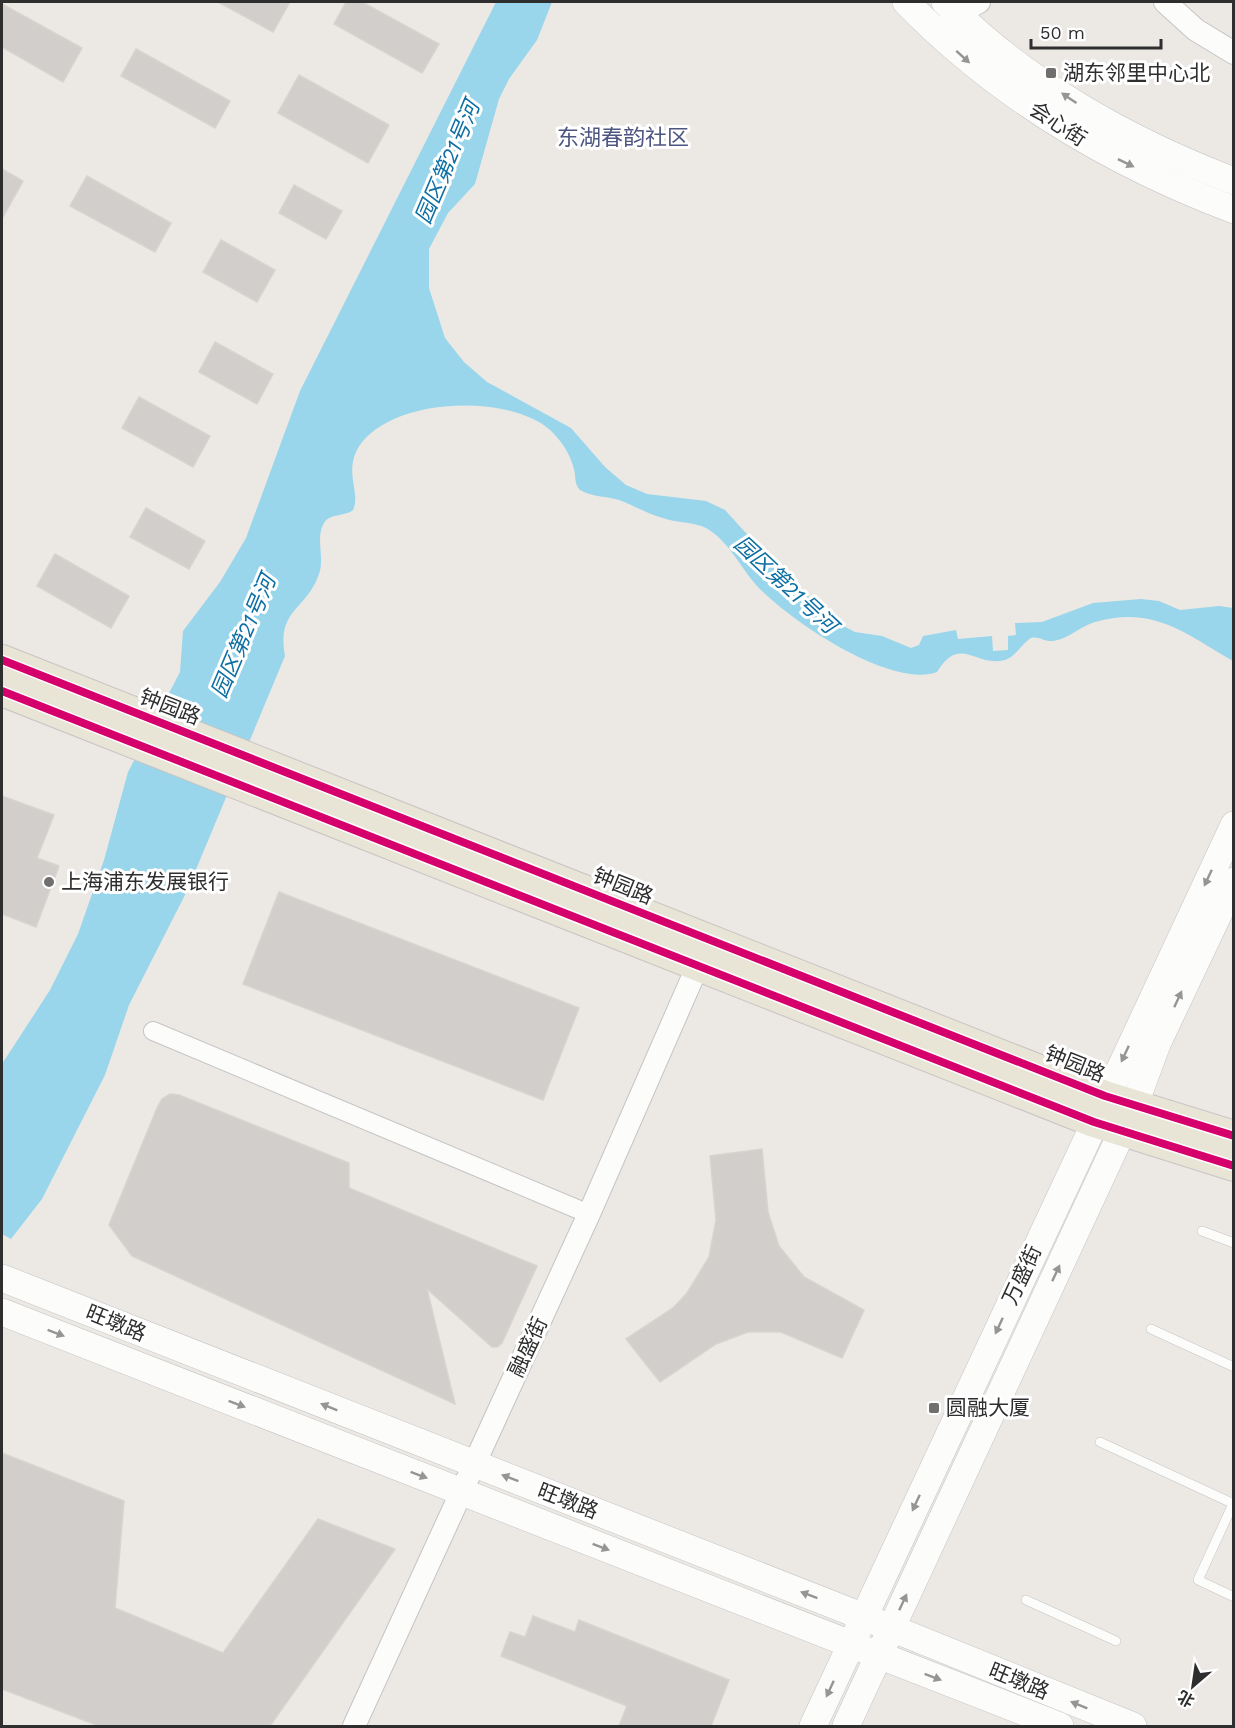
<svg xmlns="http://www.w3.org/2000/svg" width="1235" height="1728" viewBox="0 0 1235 1728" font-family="'Work Sans','Noto Sans SC',sans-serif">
<rect width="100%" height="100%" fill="#ece8e4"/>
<path fill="#99d6ec" d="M496,2H552L537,40L509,79L499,99L475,184L448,213L429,249V288L445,338L464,362L487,382L571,428L605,467L626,485L647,494L706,501L725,510L773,563L836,622L855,632L882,636L911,648L919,645L923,636L956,630L958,639L992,636L993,651L1008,650V636L1016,635L1015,623L1042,622L1093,603L1141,599L1159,601L1180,610L1219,606L1233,608V661C1186,634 1154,605 1095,622C1080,626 1069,639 1053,641C1044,642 1039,636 1031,638C1021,644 1017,656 1005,660C975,668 961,634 937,672C890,689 789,620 757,586C740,567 729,541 706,528C694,522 679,523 666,519C650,515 635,506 619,500C606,496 592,497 580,490C574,483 576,477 574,469C570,454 562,441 550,430C508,393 389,397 358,448C344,473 361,493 353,510C344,517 330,513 324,523C315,537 325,558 319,574C307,610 276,609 285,656L187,891L129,1005L105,1075L42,1199L11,1239L2,1234V1064L50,990L78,934L104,860L128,772L180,672L183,631L220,582L246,538L300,391Z"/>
<g fill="#d1cecb" stroke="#d7d4d0" stroke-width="1.5">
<path d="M218,2H290L273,32Z"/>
<path d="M346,2H362L439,44L422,73L334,24Z"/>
<path d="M2,4L82,48L63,82L2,47Z"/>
<path d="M136,49L230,101L215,128L121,76Z"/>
<path d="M299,75L389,125L368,163L278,113Z"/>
<path d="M2,169L23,181L2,219Z"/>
<path d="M87,176L171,223L155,252L70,206Z"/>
<path d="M294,185L342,211L326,239L279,213Z"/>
<path d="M221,240L275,270L257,302L203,272Z"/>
<path d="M215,342L273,374L257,404L199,372Z"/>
<path d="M139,397L210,436L193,467L122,428Z"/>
<path d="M146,508L205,541L189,569L130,537Z"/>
<path d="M55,554L129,596L111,628L37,586Z"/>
<path d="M2,796L54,815L37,858L59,866L36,927L2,914Z"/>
<path d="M279,892L579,1008L543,1100L243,984Z"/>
<path d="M170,1094L179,1095L349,1163V1188L537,1266L502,1343L497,1347H492L427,1289L455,1404L132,1256L109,1225L157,1108L162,1099Z"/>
<path d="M762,1149L768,1212L779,1246L804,1277L864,1310L842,1358L781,1332H748L716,1344L660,1382L626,1339L673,1308L687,1293L709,1257L716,1220L710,1156Z"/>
<path d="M2,1453L124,1501L115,1608L223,1653L318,1519L395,1549L270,1726H99L2,1689Z"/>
<path d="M533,1616L575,1632L579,1620L729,1680L711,1726H619L627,1706L501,1656L510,1632L525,1637Z"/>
</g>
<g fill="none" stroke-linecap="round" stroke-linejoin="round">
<g stroke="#c5c4c5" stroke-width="10">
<g id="service">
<path d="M1202,1231L1234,1243"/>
<path d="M1151,1329L1234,1367"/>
<path d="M1100,1442L1234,1504"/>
<path d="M1233,1504L1198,1580L1234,1597"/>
<path d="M1026,1600L1116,1641"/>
</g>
</g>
<g stroke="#c5c4c5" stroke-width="20">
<path id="minor" d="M153,1031L589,1214"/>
</g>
<g stroke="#c5c4c5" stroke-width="24">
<g id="tertiary">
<path d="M1165,2L1196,30L1234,53"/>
<path d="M947,25L957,14L979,2"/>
<path d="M354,1726L589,1214L698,965"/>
</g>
</g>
<g stroke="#c5c4c5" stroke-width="28">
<g id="secondary">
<path d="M906,2C998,96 1110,163 1234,210"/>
<path d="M945,2C1024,82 1128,141 1234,181"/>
<path d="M2,1278L864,1617L1133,1726"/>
<path d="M2,1312L1060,1726"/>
<path d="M813,1726L1234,825"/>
<path d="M846,1726L1134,1106L1157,1044L1234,881"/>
</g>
</g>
<g stroke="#c6c5c4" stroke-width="32">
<g id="primary">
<path d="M2,660L1105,1096L1234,1136"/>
<path d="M2,691L1094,1122L1234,1166"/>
</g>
</g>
<use href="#service" stroke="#fcfcfb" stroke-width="9"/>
<use href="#minor" stroke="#fcfcfb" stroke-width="18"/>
<use href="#tertiary" stroke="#fcfcfb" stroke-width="22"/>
<use href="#secondary" stroke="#fcfcfb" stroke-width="27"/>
<use href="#primary" stroke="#e8e4d6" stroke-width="30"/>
<g stroke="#fff" stroke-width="11">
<g id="cycleway">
<path d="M2,660L1105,1096L1234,1136"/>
<path d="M2,691L1094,1122L1234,1166"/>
</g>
</g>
<use href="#cycleway" stroke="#d6006c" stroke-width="8"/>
</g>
<defs><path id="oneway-solid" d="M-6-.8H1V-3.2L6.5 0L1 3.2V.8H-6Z" transform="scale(1.5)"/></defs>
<g fill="#959594">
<use href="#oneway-solid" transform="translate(963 57) rotate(42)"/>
<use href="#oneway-solid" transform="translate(1069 98) rotate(-146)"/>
<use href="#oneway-solid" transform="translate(1126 163) rotate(26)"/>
<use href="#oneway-solid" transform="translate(1208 878) rotate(115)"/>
<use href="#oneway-solid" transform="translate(1178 999) rotate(-65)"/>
<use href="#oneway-solid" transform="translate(1125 1054) rotate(115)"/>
<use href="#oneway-solid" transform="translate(1056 1273) rotate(-65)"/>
<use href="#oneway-solid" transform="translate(999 1326) rotate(115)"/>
<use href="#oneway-solid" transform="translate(56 1333) rotate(21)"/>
<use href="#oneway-solid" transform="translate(237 1404) rotate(21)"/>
<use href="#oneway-solid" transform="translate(329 1407) rotate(-158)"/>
<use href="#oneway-solid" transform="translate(419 1475) rotate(21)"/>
<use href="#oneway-solid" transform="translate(510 1478) rotate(-159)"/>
<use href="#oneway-solid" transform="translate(916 1503) rotate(115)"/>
<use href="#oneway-solid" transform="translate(601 1547) rotate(21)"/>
<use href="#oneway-solid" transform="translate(809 1595) rotate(-159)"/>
<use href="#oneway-solid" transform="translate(903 1602) rotate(-65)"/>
<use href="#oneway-solid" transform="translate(933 1677) rotate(21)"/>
<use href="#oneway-solid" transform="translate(830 1689) rotate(115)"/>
<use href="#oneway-solid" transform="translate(1079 1705) rotate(-158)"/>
</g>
<g fill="#706f6e" stroke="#fff" stroke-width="2">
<rect x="1045" y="67" width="12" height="12" rx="3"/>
<circle cx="49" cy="882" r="6"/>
<rect x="928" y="1402" width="12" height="12" rx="3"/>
</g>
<g text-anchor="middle" stroke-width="6" stroke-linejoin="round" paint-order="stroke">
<g font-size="21" fill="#2e2e2e" stroke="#fff" text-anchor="start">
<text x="1063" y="80">湖东邻里中心北</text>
<text x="61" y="889">上海浦东发展银行</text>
<text x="946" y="1415">圆融大厦</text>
</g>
<g font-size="21" fill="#2e2e2e" stroke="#fff">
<text transform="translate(1058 124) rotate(33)" y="7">会心街</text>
<text transform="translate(170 707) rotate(21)" y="7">钟园路</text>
<text transform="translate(623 886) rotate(22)" y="7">钟园路</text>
<text transform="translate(1075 1064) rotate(22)" y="7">钟园路</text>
<text transform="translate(1022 1275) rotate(-65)" y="7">万盛街</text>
<text transform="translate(116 1323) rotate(22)" y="7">旺墩路</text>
<text transform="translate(528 1347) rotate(-65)" y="7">融盛街</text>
<text transform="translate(568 1501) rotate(21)" y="7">旺墩路</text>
<text transform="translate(1019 1681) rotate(22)" y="7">旺墩路</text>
</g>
<g font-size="22" fill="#4d5680" stroke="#fff">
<text x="623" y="145">东湖春韵社区</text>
</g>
<g font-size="22" font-style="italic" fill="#0d6fa3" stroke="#fff">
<text transform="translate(447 162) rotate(-67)" y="8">园区第21号河</text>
<text transform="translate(786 584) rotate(43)" y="8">园区第21号河</text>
<text transform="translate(243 636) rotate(-67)" y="8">园区第21号河</text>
</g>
</g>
<rect width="1235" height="1728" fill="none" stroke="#2e2e2e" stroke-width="6"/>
<g transform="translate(1193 1686) rotate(209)" stroke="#ffffff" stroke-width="4.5" paint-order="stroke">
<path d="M0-4.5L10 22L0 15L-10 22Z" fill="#2e2e2e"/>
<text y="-9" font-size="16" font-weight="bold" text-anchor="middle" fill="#2e2e2e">北</text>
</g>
<path d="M1031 39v9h130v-9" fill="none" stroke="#2e2e2e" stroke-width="3"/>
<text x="1040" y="39" font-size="18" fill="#2e2e2e" stroke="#ffffff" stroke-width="4.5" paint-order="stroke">50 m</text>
</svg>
